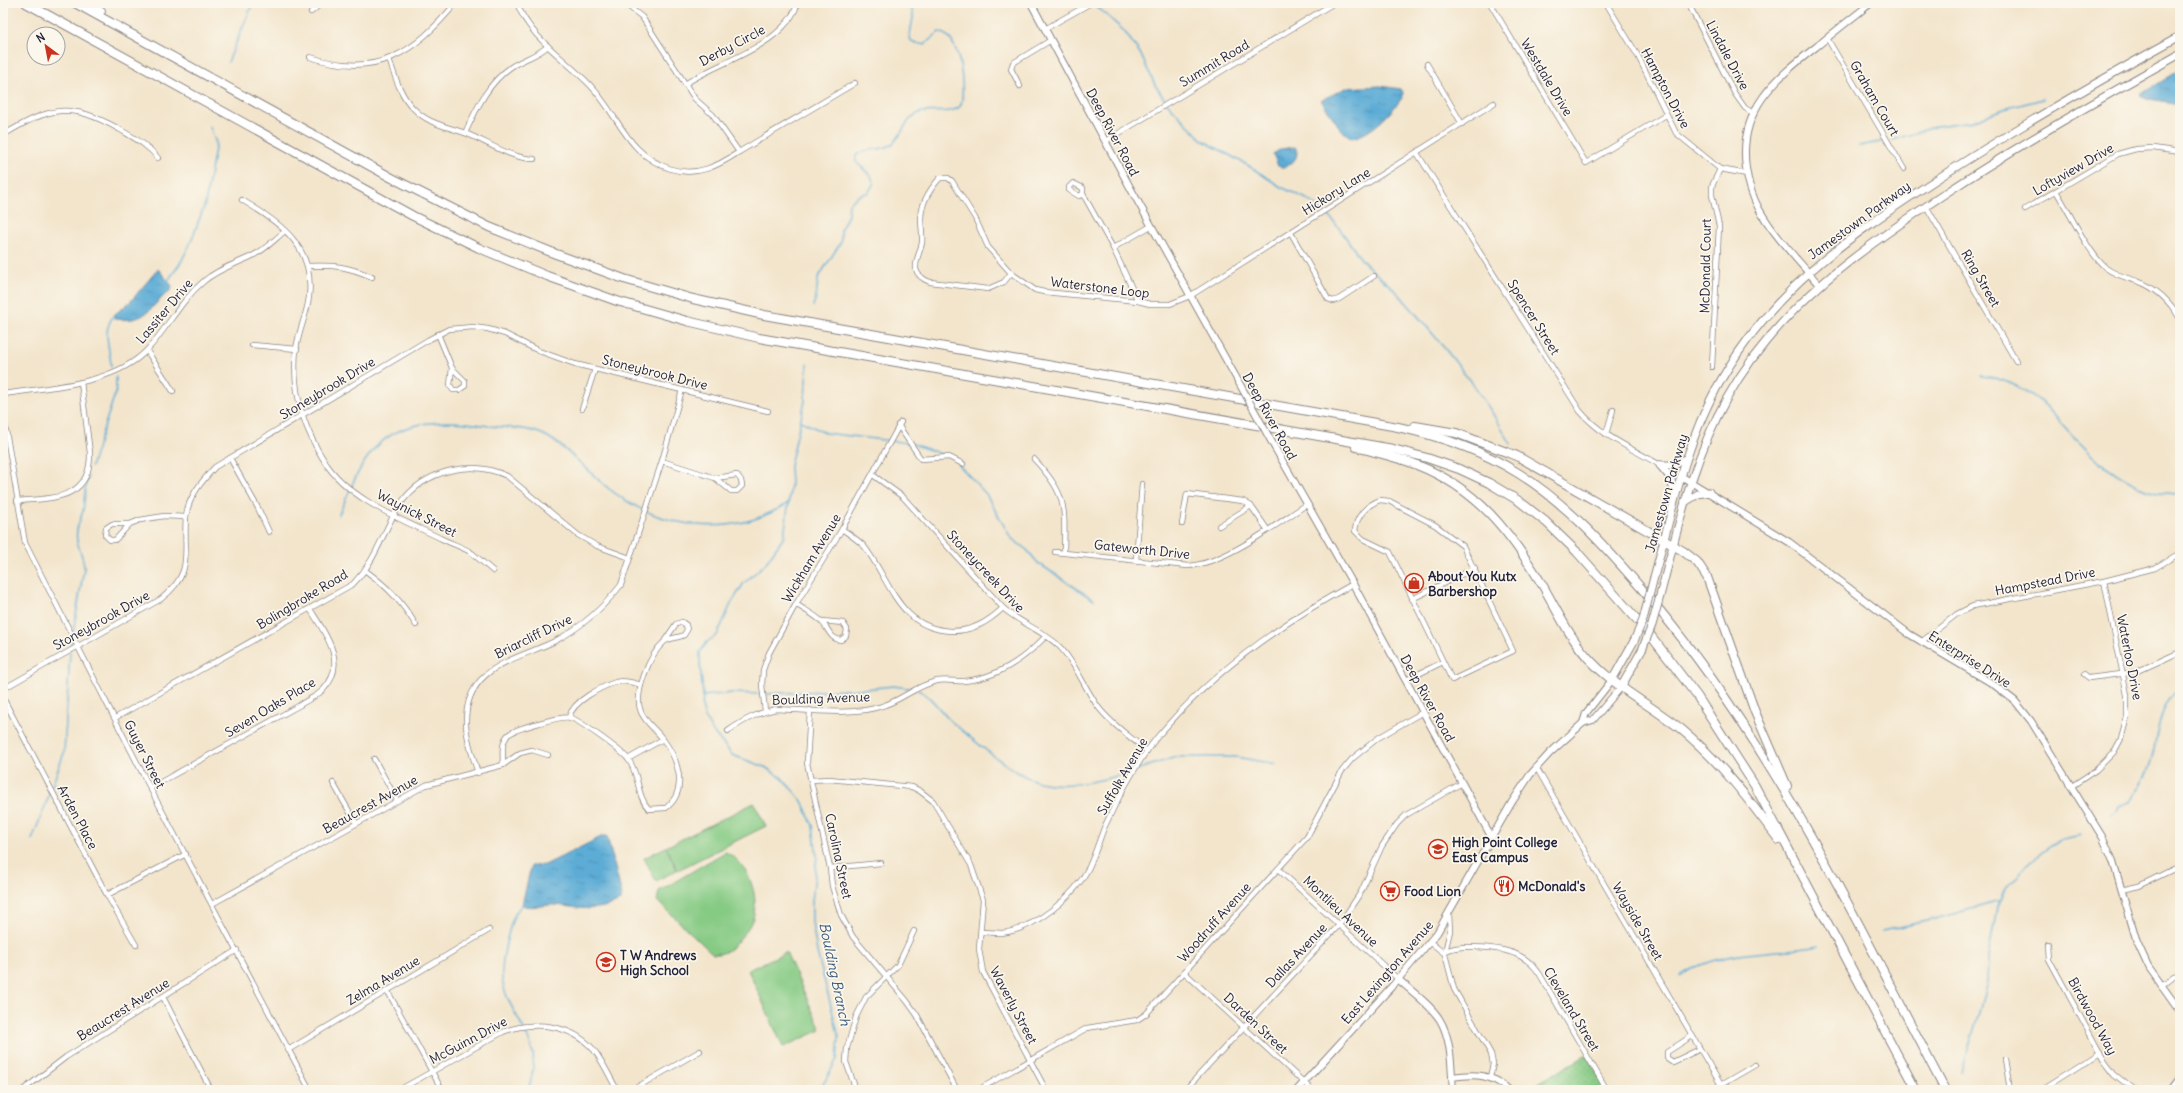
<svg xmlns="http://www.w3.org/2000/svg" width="2183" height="1093" viewBox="0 0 2183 1093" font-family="Delius,sans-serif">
<defs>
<pattern id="park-dots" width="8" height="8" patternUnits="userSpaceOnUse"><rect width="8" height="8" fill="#86cb84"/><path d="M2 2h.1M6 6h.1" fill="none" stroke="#73ae73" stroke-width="1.8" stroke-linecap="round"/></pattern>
<pattern id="water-ripples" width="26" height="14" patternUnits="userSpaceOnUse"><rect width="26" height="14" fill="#5cacd6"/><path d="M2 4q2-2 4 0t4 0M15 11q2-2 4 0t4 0" fill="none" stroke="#4c8caf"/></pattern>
</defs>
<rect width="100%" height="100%" fill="#fbf7ec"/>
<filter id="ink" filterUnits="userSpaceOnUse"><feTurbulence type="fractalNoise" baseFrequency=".025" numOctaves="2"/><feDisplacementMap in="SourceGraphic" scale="8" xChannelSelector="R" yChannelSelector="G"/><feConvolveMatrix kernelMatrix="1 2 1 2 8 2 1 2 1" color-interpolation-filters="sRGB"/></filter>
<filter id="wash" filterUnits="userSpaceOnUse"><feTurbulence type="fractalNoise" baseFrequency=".012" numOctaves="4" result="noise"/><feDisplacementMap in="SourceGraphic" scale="16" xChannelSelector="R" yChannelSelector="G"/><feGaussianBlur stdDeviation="0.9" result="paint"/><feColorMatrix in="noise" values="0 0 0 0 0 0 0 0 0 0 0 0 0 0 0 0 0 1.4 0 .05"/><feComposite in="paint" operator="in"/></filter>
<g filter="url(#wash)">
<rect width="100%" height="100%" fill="#f3e5cc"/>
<g fill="#86cb84" stroke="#547660">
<path d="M754,803L766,826L678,870L666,847Z"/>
<path d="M666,847L677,870L656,881L644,858Z"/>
<path d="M725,852C746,860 759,893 754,914C752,925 743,935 736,943C730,950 723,955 713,954L657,901L659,891Z"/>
<path d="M786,952L821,1030L783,1047L748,970Z"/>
</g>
<path fill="url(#park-dots)" stroke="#547660" d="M1587,1055L1606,1090H1526Z"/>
<g fill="url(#water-ripples)" stroke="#3f6788">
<path d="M2180,70V104L2149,99L2140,95Z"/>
<path d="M1380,86L1401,89L1403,92L1402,98C1390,114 1372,134 1352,138L1342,131L1321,100L1346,88Z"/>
<path d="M1295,147C1301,156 1292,164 1284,168L1278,166L1273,154L1281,149Z"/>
<path d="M158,269L172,286L171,290C149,306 149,323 115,319L114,315L130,302Z"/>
<path d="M603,836H607L622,895L620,901C595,913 581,908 556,905C546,904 532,909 522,905L531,866L545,865Z"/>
</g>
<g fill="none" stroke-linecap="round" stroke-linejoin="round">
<g stroke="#5cacd6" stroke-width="1.5">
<path d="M1093,3L1124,31L1140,53L1155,85L1167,103L1202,140L1249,166L1281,187L1309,200L1322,210"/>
<path d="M228,62L253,3"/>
<path d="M1893,140L1937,126L1973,121L2000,110L2043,99"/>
<path d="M1859,146L1885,141"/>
<path d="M1325,212C1340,226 1349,244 1362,260C1375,275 1392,285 1404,300C1442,344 1483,393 1511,444"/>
<path d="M167,282L181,262L190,244L205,204L216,143L210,127"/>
<path d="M813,306L816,297L818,278L841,242V229L848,215L849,203L861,194L868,193L874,183L870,175L856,162V156C866,146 880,152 891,145C903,137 904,116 923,112C934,110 954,115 961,105C965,87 961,36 939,32L925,44C901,47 913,28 913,16C913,11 911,7 909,3"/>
<path d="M807,364L805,401L790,466L791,484L784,537L765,564L744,583L732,602L717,635L707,642L700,652V663L703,696L702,707L705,717L711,729L732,755L765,767L782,778L802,801L813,826L817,856L812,901V922L817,952L839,1037L837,1059L820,1090"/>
<path d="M111,366C110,346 101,332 114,315"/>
<path d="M1981,376C2005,378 2027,390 2045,405C2075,439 2107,477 2153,491C2161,493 2171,493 2180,495"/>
<path d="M799,420L825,433L909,443"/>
<path d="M913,444L947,456"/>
<path d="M958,464L986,494L1011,538L1027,550L1038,563L1094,600"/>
<path d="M91,467L116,391V377"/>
<path d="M338,516C348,496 355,473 370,454C398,417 448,419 489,426C509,428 531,427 548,437C571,451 588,472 608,488C660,529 731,540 788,503"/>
<path d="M73,633L84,568C84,558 79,550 77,541C75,529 80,521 83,511C85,500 84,488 88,477"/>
<path d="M70,649L72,639"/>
<path d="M918,690C932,696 941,713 953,723C975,741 1016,778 1044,783C1072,788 1104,780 1131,772"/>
<path d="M765,694L865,689L893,686L915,689"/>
<path d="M703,696L732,693L761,694"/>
<path d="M1136,770L1176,757H1236L1276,764"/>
<path d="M52,786L64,753L70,652"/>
<path d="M2111,815L2117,811L2119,806L2130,802C2135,790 2144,782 2148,770C2159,742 2155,708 2180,688"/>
<path d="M32,840L51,790"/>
<path d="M523,904C513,913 510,926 507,939C504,952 501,965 502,978C505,1005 528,1027 533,1054C535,1066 531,1078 529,1090"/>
<path d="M1882,931L1935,919L2000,901"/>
<path d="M1680,976C1721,948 1773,955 1819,946"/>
<path d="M1962,1072L1987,983L1988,957L1995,919L1997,907L2006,886L2019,875L2023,868L2050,846L2063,839L2081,835"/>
</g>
</g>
</g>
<g filter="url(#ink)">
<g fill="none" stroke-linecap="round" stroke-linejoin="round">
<g stroke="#8a8484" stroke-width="6">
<g id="street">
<path d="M517,3C529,37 564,58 589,84C619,114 626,155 671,169C697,177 718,166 739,152"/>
<path d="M624,3L642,17L695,99L713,115L739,152L855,83"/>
<path d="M1490,3L1586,163L1666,115"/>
<path d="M1606,3L1638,56L1676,133L1720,169L1747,174"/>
<path d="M1688,3L1735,94L1745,108L1753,113"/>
<path d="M311,12L322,3"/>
<path d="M1045,29L1091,3"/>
<path d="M1827,38L1904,169"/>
<path d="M310,57C378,79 414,53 456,3"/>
<path d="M389,59C395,76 400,95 413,108C428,124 446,126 465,133C488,142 509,158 534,159"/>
<path d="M1427,64L1462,124"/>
<path d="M685,84C721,60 783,47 798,3"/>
<path d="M1020,86L1011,69L1013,63L1051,40"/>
<path d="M465,133C477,108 487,84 511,67C523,59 537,56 548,46"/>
<path d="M3,135C51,107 68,101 119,129C134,138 147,144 158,158"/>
<path d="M1106,141L1334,3"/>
<path d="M1417,153L1580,411C1601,436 1633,449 1660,465"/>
<path d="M940,178H948L952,181L975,218L988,247L1011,273L1004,282L988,289L930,282C907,273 918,260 922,243C923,235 921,227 921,219C921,203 930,189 940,178Z"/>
<path d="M2056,191C2069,211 2088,253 2106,268C2115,275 2127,278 2137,281C2157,288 2170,301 2180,319"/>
<path d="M1083,194L1079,196L1069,190V187L1073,183L1083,188V194L1113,248L1138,301"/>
<path d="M242,200C281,223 315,247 309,297C307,315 298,332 296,350C292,390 303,428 325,462C349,500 403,520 442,539C452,544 463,547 472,553C479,559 486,565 493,571"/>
<path d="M1926,206L2016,361"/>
<path d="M2025,209L2118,154L2136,149L2153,148L2180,152"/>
<path d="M1291,233L1328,299L1333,301L1339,299L1374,276"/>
<path d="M1113,248L1151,226"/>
<path d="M308,266C335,265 347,266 372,277"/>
<path d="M1011,273L1035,290L1044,292L1138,301L1150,304H1170L1190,296L1494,103"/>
<path d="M438,334L452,368L465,381V386L459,390H453L450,385L452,368"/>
<path d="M252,345L297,349"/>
<path d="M147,351L173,391"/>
<path d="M1712,367L1719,226L1712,195V186L1720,169"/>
<path d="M3,394C48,387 115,385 148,349C168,327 181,300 204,281C219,268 237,264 254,255C266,249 275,239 285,231"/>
<path d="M582,409L595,369"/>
<path d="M3,413L25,543L150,788L310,1090"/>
<path d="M898,425L921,459L949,457L963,464"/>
<path d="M1606,434L1613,410"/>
<path d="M230,458L258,508L269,532"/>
<path d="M1034,459C1067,494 1065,506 1064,552"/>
<path d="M662,461L715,478L731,491H737L742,486L741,480L737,475L715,478"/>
<path d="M873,475L903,497L1003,608C1020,623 1045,632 1059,646C1076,663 1084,688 1099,708C1112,725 1131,737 1147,751"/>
<path d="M1380,500L1389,501L1435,525L1463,546L1513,651L1452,680L1390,552L1363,539L1355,531C1356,516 1367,505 1380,500Z"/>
<path d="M17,501C53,498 91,500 90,453L81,382"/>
<path d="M130,524H112L106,528L105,535L110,540H115L130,524L140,520L164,516L186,517"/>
<path d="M1182,524L1187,494L1243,501L1251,506L1267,529"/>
<path d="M1219,526L1251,506"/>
<path d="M842,529C849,534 858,540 864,546C891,581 898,629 952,631C973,631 988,622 1003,608"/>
<path d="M1055,552L1188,566C1224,564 1275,525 1306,505"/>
<path d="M1136,560L1142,484"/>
<path d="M366,571C389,588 401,601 416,625"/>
<path d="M1412,599L1475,568"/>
<path d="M796,604C804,610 814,614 821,621C829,628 829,639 841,640L846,636L847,629L843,623L822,621"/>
<path d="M1921,642L1957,614L1973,606L2104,581L2155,568L2180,553"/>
<path d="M2084,674L2089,678L2136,672L2180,652"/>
<path d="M1406,680L1443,662"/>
<path d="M3,689L161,599C195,572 183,554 186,517C188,497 202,481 215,467L428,340L449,329L473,327L488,329L505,334L539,351L575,364L768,411"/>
<path d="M3,698L107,895L136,945"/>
<path d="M810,710L807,763L830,868L832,886L841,915L853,937L907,1001L917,1015L957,1090"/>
<path d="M765,711L762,685L763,670L769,653L796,604L842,529L901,422"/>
<path d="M569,717C573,701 601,687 616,682C624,680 632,682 641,685"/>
<path d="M115,718L353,584C379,557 382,531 401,503C425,470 471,459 507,476L578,535L597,546L630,558"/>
<path d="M728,731C744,720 757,713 776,709C806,710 855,716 882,706C902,700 915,686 937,681C946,679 955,682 964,681C997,678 1023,660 1045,637"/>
<path d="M374,759L397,800"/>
<path d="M628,759L663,739"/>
<path d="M503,765C503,756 501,744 507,736C512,729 564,715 571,718C580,721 622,751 628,759C640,774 636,796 649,809L666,808C689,790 678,758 662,738C655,729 645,722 641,712C633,694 650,654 664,642C668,638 678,638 684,635L687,630L686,625L682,622L676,624L665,640"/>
<path d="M1536,767L1721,1085"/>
<path d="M478,773C473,757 466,739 466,723C465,665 518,660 557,640C583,626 603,608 621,585L662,461L682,390"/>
<path d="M811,780L829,779L912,787L920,791L933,801L971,865L983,900L979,949L983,972L1046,1090"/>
<path d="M333,783L356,823"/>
<path d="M2072,786L2096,770L2114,752L2121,739L2127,717V695L2104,581"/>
<path d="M150,788L300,705C307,700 317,696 323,690C349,664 325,633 310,609"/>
<path d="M830,868L881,863"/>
<path d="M1278,869L1398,979"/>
<path d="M2121,890L2139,886L2180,866"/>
<path d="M107,895L186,854"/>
<path d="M212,904L426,785L503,765L520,753L532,750L548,755"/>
<path d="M981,932C988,932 995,933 1002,933C1035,929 1075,896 1089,867C1095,854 1099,841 1104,828C1120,793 1140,755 1166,727C1219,667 1283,622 1353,584"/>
<path d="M1430,942L1445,954L1454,989L1491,1054L1493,1064L1490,1077"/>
<path d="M2048,944L2049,959L2105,1062L2114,1074L2134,1090"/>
<path d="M1446,951C1461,943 1506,948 1520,956C1528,960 1534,966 1539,973L1607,1090"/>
<path d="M1445,952L1450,931L1449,914"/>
<path d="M1184,972L1312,1090"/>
<path d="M2161,986L2180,971"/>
<path d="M387,990L442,1090"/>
<path d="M163,997L211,1090"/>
<path d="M1692,1036L1667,1052V1058L1673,1062L1700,1049"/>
<path d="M288,1050L489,930"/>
<path d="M2005,1059L2010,1090"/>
<path d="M23,1090L66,1057L237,950"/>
<path d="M399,1090L503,1032C534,1020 571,1024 594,1050C603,1062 610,1077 617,1090"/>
<path d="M632,1090L700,1051"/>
<path d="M856,1090L846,1062L847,1048L856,1017L866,997L898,965L914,931"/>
<path d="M978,1090L1087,1028L1137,1020L1146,1014L1307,837L1342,771L1352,759L1378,738L1423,712"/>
<path d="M1185,1090L1339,925L1361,892L1382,846L1397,824L1406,815L1462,783"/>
<path d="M1712,1090L1755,1065"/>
<path d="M2040,1090L2100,1052"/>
</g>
</g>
<g stroke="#8a8484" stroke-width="8">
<g id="secondary">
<path d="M1031,3L1132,191L1238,381"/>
<path d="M1819,285C1799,261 1774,236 1759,209C1752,196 1748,183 1746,168C1738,110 1775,79 1816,47C1834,32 1852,18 1871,3"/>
<path d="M1275,448L1353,584L1492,838"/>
<path d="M1681,476L1789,542L1909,634L1993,684L2015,701L2031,721L2103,838L2113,861L2137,942L2148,966L2180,1011"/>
<path d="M1583,723L1586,713L1612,680"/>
<path d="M1398,979C1412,992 1430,1004 1440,1020C1452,1040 1451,1068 1453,1090"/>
<path d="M1452,1077C1473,1074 1492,1073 1509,1090"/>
<path d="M1297,1090L1394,984L1437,933L1512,802L1530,775L1550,753L1583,723L1593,720L1621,687"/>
<path d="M2171,1090L2180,1078"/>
</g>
</g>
<g stroke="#8a8484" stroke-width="9">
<g id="primary">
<path d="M1660,465L1670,477L1675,494"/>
<path d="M1660,465H1674L1685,459"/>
<path d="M1685,502L1698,494L1709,492"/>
<path d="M1654,577C1672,513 1684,448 1716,389C1769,292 1844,240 1934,181C2014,129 2097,82 2180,36"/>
<path d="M1660,596C1678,528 1692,460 1727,398C1778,307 1861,249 1946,193C2022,143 2101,98 2180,54"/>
<path d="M1612,680L1634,641"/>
<path d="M1621,687L1642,650"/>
</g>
</g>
<g stroke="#8a8484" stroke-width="10">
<g id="highway">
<path d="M26,3L413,216L479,248L547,276L617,301L687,321L759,338L1393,449L1427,458L1459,469L1489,483L1519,501L1546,522L1577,552L1648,632L1697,696L1755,786L1916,1090"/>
<path d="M75,3L392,178L489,227L556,254L624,279L693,299L764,315L1398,427C1440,436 1481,450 1518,473C1566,503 1604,545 1641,588C1770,737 1854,917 1945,1090"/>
<path d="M88,3L101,11"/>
<path d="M1415,426L1456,433L1517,456L1683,551L1697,562L1707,577L1755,712L1787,786"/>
<path d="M1356,447C1377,453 1398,457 1417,465C1478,489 1510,532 1543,586C1558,612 1571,641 1592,662C1618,689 1652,706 1681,729C1720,761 1749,800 1779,840"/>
</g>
</g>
<use href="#street" stroke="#fff" stroke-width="4.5"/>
<use href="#secondary" stroke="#fff" stroke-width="6"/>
<use href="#primary" stroke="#fff" stroke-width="7"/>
<use href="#highway" stroke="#fff" stroke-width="8"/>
<g stroke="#8a8484" stroke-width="8" stroke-linecap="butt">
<path id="secondary-bridge" d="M1238,381L1275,448"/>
</g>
<g stroke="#8a8484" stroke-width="9" stroke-linecap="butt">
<g id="primary-bridge">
<path d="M1634,641L1643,620L1654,577"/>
<path d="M1642,650L1652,625L1660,596"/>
</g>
</g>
<use href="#secondary-bridge" stroke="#fff" stroke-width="6"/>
<use href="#primary-bridge" stroke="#fff" stroke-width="7"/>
</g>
</g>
<defs>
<g id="shop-ring" transform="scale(1)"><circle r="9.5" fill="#fbf7ec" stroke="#c8321e" stroke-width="1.5"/><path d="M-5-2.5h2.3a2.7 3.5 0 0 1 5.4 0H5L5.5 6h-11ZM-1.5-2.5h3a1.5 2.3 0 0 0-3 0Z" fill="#c8321e"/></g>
<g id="school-ring" transform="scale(1)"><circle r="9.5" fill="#fbf7ec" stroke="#c8321e" stroke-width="1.5"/><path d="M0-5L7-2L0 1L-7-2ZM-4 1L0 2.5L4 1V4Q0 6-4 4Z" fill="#c8321e"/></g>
<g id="restaurant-ring" transform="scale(1)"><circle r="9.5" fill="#fbf7ec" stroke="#c8321e" stroke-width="1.5"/><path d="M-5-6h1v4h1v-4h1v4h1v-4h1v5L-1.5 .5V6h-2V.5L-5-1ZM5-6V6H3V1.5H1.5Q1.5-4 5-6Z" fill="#c8321e"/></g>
<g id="supermarket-ring" transform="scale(1)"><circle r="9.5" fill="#fbf7ec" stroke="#c8321e" stroke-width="1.5"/><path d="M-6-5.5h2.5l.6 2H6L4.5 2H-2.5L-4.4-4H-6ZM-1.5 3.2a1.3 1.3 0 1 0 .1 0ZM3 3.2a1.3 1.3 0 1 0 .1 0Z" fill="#c8321e"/></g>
</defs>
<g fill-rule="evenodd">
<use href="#shop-ring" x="1414" y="583"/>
<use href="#school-ring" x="1438" y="849"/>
<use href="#restaurant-ring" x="1504" y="886"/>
<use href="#supermarket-ring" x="1390" y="891"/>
<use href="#school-ring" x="606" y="962"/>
</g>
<g text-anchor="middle" stroke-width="3.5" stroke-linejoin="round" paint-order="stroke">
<g font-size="13" fill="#22223b" stroke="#fbf7ec">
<text transform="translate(732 45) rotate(-28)" y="5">Derby Circle</text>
<text transform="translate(1728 55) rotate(62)" y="5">Lindale Drive</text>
<text transform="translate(1214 63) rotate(-31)" y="5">Summit Road</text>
<text transform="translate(1547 77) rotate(59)" y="5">Westdale Drive</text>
<text transform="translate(1666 88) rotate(62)" y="5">Hampton Drive</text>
<text transform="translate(1875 98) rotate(60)" y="5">Graham Court</text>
<text transform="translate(1113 132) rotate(62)" y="5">Deep River Road</text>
<text transform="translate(2073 169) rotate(-30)" y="5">Loftyview Drive</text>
<text transform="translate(1336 191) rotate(-32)" y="5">Hickory Lane</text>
<text transform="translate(1859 220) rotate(-36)" y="5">Jamestown Parkway</text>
<text transform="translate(1705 266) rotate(-89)" y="5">McDonald Court</text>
<text transform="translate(1981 278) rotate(60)" y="5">Ring Street</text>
<text transform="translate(1100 287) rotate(7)" y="5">Waterstone Loop</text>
<text transform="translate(164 311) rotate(-50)" y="5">Lassiter Drive</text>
<text transform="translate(1534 317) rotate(58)" y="5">Spencer Street</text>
<text transform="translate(655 372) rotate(14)" y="5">Stoneybrook Drive</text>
<text transform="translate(327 388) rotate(-31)" y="5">Stoneybrook Drive</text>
<text transform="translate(1270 416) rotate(61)" y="5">Deep River Road</text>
<text transform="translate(1666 493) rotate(-74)" y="5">Jamestown Parkway</text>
<text transform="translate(417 513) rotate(27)" y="5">Waynick Street</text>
<text transform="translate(1142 549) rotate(6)" y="5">Gateworth Drive</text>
<text transform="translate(811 558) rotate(-59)" y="5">Wickham Avenue</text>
<text transform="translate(986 571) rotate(47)" y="5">Stoneycreek Drive</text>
<text transform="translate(2045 581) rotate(-11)" y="5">Hampstead Drive</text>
<text transform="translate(302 599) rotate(-31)" y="5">Bolingbroke Road</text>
<text transform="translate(101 620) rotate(-29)" y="5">Stoneybrook Drive</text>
<text transform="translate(533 636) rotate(-26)" y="5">Briarcliff Drive</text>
<text transform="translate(2130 657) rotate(79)" y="5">Waterloo Drive</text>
<text transform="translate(1970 659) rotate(32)" y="5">Enterprise Drive</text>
<text transform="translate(821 698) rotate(-2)" y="5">Boulding Avenue</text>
<text transform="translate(1428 698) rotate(61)" y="5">Deep River Road</text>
<text transform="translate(270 707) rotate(-31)" y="5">Seven Oaks Place</text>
<text transform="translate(145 754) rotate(63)" y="5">Guyer Street</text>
<text transform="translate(1122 776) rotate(-60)" y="5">Suffolk Avenue</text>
<text transform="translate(370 804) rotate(-29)" y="5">Beaucrest Avenue</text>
<text transform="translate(78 817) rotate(62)" y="5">Arden Place</text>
<text transform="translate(839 856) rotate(78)" y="5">Carolina Street</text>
<text transform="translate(1341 911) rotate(43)" y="5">Montlieu Avenue</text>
<text transform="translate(1638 921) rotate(60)" y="5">Wayside Street</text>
<text transform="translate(1214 922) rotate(-48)" y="5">Woodruff Avenue</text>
<text transform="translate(1296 955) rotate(-47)" y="5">Dallas Avenue</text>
<text transform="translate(1387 972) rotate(-49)" y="5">East Lexington Avenue</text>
<text transform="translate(383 980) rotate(-31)" y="5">Zelma Avenue</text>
<text transform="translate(1014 1005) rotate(62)" y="5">Waverly Street</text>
<text transform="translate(123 1009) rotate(-32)" y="5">Beaucrest Avenue</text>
<text transform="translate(1572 1009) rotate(59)" y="5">Cleveland Street</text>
<text transform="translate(2093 1016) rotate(61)" y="5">Birdwood Way</text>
<text transform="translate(1256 1023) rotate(43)" y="5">Darden Street</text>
<text transform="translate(468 1040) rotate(-28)" y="5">McGuinn Drive</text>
</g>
<g font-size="13" font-weight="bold" fill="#22223b" stroke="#fbf7ec" text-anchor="start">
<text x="1428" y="581">About You Kutx<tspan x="1428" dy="15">Barbershop</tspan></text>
<text x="1452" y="847">High Point College<tspan x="1452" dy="15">East Campus</tspan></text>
<text x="1518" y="891">McDonald's</text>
<text x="1404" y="896">Food Lion</text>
<text x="620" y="960">T W Andrews<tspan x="620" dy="15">High School</tspan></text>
</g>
<g font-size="14" font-style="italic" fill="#395979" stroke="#fbf7ec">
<text transform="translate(835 974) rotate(78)" y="5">Boulding Branch</text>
</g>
</g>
<rect width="2183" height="1093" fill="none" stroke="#fbf7ec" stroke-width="16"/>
<g transform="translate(46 46) rotate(328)"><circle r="19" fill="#fbf7ec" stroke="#a4a2a5"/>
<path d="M0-3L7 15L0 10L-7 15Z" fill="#c8321e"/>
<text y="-6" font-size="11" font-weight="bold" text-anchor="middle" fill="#22223b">N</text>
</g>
</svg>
